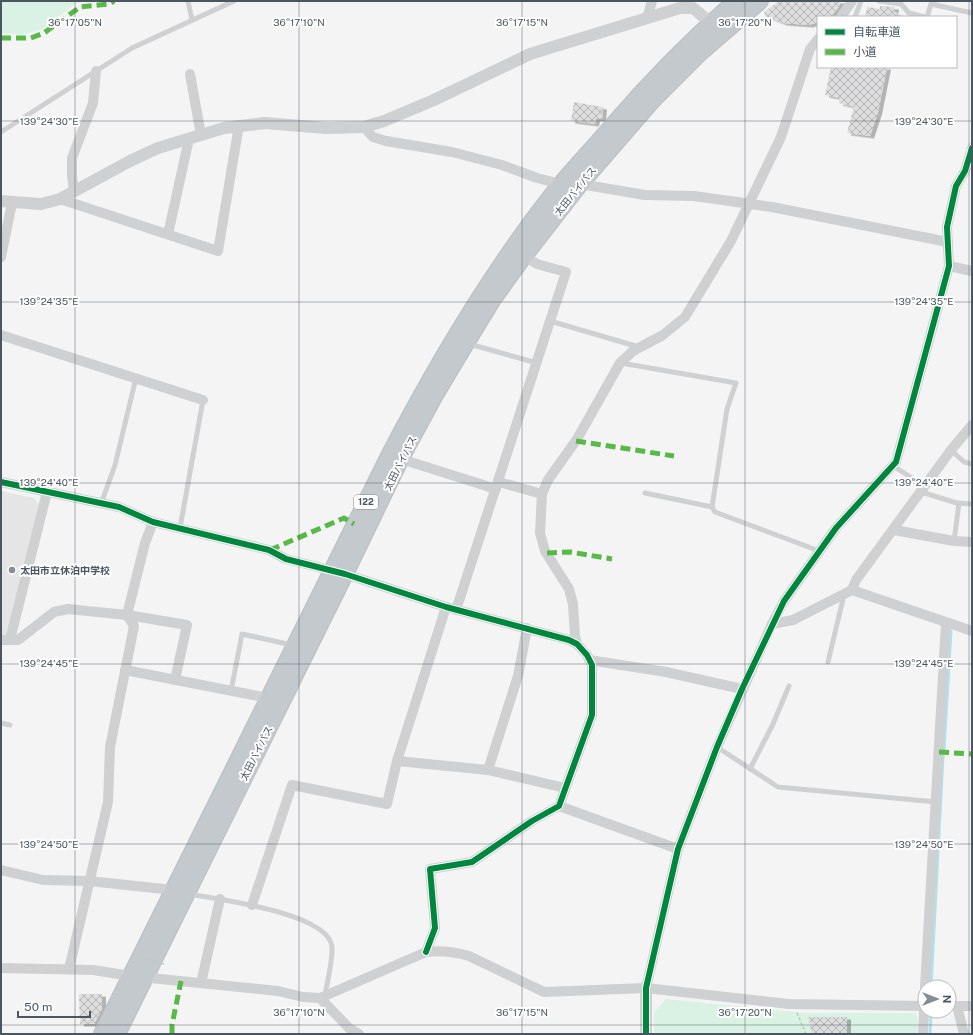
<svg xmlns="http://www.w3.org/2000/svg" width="973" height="1035" viewBox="0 0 973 1035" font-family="'Public Sans','Noto Sans JP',sans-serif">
<defs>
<pattern id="building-cross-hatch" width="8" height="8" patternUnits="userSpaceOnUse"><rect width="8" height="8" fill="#ddddde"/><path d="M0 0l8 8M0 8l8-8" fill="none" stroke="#b5b6b7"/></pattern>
<filter id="shadow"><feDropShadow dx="4" dy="2.5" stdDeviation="0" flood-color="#0004"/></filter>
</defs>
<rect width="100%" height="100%" fill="#f4f4f4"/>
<path fill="#e6e5e6" d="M1,491L34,498L39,505L7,636H1Z"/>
<g fill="#d9f2e3">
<path d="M1,1H91L76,3L43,29L21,35L1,33Z"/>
<path d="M666,999L805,1013H915L918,1018L917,1034H654V1013Z"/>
</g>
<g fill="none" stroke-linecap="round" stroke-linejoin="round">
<g stroke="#aee2f0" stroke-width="3">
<path d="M944,750L951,631"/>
<path d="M931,987L943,756"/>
<path d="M930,1034L931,1015"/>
</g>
</g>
<g fill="url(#building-cross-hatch)" filter="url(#shadow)">
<path d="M779,1H841L838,8L830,17H818V22L809,25L783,23L765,16L764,12Z"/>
<path d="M880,6L895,7L894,12L899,14V17H865L867,7L880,9Z"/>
<path d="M831,67H887L878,112L870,136L847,133L854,107L839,103L840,98L825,95Z"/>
<path d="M574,102L603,107L602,119H596L595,124L571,121Z"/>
<path d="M79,994H102V1009L94,1024H80Z"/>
<path d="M808,1017H847V1034H812Z"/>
</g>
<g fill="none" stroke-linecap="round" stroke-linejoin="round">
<g stroke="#b9bec3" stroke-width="18">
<g id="trunk">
<path d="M102,1034L390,454C439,360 494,267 561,184C578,164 596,145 613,125C651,81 692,39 736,1"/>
<path d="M117,1034L345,574L402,456L436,393L466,343L493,299L524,256L580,184L650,103L701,52L760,1"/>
</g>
</g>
<path stroke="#bcc7c4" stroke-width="1.5" stroke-dasharray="3 2" stroke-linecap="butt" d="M797,1013L806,1034"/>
<g stroke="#ced0d2" stroke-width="5">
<path d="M188,1L192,20"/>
<path d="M879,1L901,4L909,13L925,17"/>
<path d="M855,17L861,1"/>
<path d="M927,17L931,4L972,13"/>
<path d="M1,132L132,48L234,1"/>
<path d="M550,321L639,347"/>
<path d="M469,344L537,363"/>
<path d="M621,363L736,383L727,409L712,507"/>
<path d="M951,450L964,462L972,464"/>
<path d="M893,466L925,486"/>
<path d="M921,492L957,503L972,504"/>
<path d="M645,493L712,507L715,512L814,549L818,553"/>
<path d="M101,504L115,465L136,378"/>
<path d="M180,528L203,400"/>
<path d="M954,541L959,503"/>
<path d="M828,662L844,595"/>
<path d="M231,691L242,634L292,645"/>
<path d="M1,723L10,725"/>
<path d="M717,747L778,787L936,802"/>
<path d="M750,769L773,724L789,686"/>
<path d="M189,894C217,899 329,913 332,947C333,959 327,983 325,995"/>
</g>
<g stroke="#ced0d2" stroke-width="10">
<path d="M841,17L852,1"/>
<path d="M647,18L652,1"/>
<path d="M190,74L201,135"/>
<path d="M364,127L373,137L386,141L452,152L502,165L537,178L561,184H580L645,195L694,196L772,207L948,242"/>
<path d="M74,191L72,176V158L93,103L96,71"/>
<path d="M60,199L218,251L239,125"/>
<path d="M168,234L189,139"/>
<path d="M1,257L12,203"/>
<path d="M949,266L972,271"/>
<path d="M1,335L203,400"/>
<path d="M401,459L496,489"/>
<path d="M1,482L119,507L153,522L269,550L286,559L345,574L446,607L569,640L577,644L587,655L592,665V715L559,806L532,821L472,862L430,869L435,928L426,952"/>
<path d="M499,482L542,494"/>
<path d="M894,530L954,541L972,542"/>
<path d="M852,590L856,580L951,450L972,425"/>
<path d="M456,610L566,272L537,264L524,256"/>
<path d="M772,624L793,620L852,590L972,631"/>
<path d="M1,640H10L47,492"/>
<path d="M10,640H18L54,612L68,609L127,615L187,625L175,680"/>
<path d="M577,644L575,636L573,604L569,589L545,551L540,533L542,494L548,480L577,439L620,363L633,351L663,335L685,317L731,241L781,137L806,61L810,49L818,39"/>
<path d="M589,660L666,672L742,689"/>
<path d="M125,670L268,698"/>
<path d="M397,761L488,770L565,788"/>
<path d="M488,770L518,676L527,628"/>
<path d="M559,806L678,849"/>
<path d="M1,870L43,880L89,881L173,890"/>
<path d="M252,905L292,785L387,804L397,761L446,607"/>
<path d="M1,968L93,970L131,976L278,991L303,997L320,998L426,952C441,950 455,952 469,956L544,992L646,988L789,1004L925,1006"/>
<path d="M69,969L108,802L110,747L134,626L127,615L145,543L153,522"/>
<path d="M201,983L220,899"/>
<path d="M925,987L946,623"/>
<path d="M646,988L678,849L717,747L772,624L784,601L836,528L896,462L949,266L947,227L956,186L965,171L972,148"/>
<path d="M320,998L349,1028L359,1034"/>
<path d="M949,1006H972"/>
<path d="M957,1006L964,1034"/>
<path d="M923,1034L925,992"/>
</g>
<g stroke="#ced0d2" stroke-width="12">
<path d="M1,201L41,204L60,199L130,161L158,148L224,128L265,123L326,128L364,127L384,121L434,100L530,54L680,8H693L717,28"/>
<path d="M646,988V1034"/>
</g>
<use href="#trunk" stroke="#c4c9cd" stroke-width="16"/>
<path stroke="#bcc7c4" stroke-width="1.5" stroke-dasharray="3 2" stroke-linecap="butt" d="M134,954L164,964"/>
<g stroke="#58b947" stroke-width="5" stroke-dasharray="10 5" stroke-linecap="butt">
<path d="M1,38H31L44,33L80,7L110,4L114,1"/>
<path d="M576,441L674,456"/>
<path d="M270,550L344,518L354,524"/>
<path d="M547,553L570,552L612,559"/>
<path d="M939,752L972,754"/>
<path d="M172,1034V1025L181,981"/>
</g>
<g stroke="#fff" stroke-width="8">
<g id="cycleway">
<path d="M1,482L119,507L153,522L269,550L286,559L345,574L446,607L569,640L577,644L587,655L592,665V715L559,806L532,821L472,862L430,869L435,928L426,952"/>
<path d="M646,1034V988L678,849L717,747L742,689L784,601L836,528L896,462L949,266L947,227L956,186L965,171L972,148"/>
</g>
</g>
<use href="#cycleway" stroke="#00873e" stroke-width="6"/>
</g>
<path fill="none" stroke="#4a5661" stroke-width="1" stroke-opacity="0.45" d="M75,1V1034M299,1V1034M522,1V1034M745,1V1034M969,1V1034M1,121H972M1,302H972M1,483H972M1,664H972M1,844H972M1,1025H972"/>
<circle fill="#868d94" stroke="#fff" stroke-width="1.5" cx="12" cy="570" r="4"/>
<g text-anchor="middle" stroke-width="4" stroke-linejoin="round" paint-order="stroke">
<rect fill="#fff" stroke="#808990" stroke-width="1" x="354" y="495" width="24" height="14" rx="3"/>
<g font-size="9" font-weight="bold" fill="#4a5661">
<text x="366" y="505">122</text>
</g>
<g font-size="10" fill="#4a5661" stroke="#fff">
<text transform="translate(575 191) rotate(-51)" y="4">太田バイパス</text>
<text transform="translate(400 463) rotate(-63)" y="4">太田バイパス</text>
<text transform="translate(256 753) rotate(-63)" y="4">太田バイパス</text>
</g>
<g font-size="10" font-weight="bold" fill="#4a5661" stroke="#fff" text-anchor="start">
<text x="20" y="574">太田市立休泊中学校</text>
</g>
</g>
<g font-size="10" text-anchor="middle" fill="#4a5661" stroke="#fff" stroke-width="4" stroke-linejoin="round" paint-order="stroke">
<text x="75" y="26">36°17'05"N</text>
<text x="299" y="26">36°17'10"N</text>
<text x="522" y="26">36°17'15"N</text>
<text x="745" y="26">36°17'20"N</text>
<text x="924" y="125">139°24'30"E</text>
<text x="49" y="125">139°24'30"E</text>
<text x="924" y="305">139°24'35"E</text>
<text x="49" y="305">139°24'35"E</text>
<text x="924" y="486">139°24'40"E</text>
<text x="49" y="486">139°24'40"E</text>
<text x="924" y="667">139°24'45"E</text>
<text x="49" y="667">139°24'45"E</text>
<text x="924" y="848">139°24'50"E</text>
<text x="49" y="848">139°24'50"E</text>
<text x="299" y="1016">36°17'10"N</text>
<text x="522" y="1016">36°17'15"N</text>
<text x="745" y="1016">36°17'20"N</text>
</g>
<rect width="973" height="1035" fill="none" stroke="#4a5661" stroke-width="4"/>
<rect x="817" y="16" width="140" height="52" fill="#ffffff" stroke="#b7bbc0"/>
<rect x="825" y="29" width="20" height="6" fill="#00873e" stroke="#b7bbc0"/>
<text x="853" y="36" font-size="12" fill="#4a5661">自転車道</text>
<rect x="825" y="49" width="20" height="6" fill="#58b947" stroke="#b7bbc0"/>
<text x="853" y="56" font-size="12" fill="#4a5661">小道</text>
<g transform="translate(937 999) rotate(90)"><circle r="19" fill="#ffffff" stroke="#b7bbc0"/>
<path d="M0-3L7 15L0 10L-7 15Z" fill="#868d94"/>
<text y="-6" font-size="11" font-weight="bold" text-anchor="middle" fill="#4a5661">N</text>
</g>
<path d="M18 1011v6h72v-6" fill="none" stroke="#4a5661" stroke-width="2"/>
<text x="24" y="1011" font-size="12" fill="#4a5661" stroke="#ffffff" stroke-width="3" paint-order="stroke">50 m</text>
</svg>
